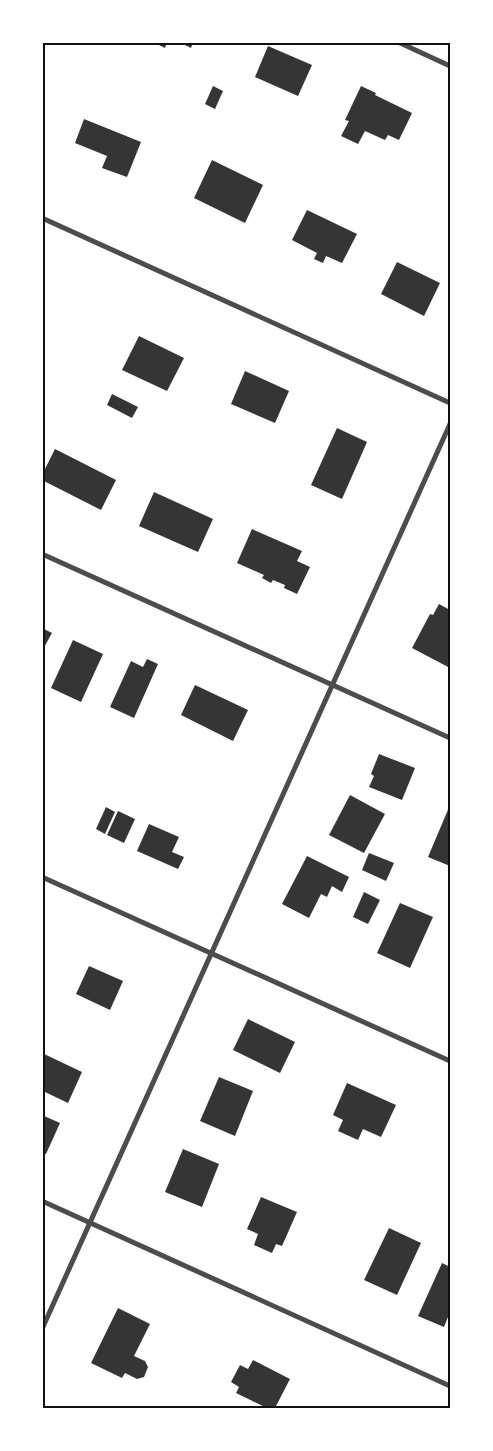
<svg xmlns="http://www.w3.org/2000/svg" width="493" height="1451" viewBox="0 0 493 1451" font-family="'Archivo Narrow',sans-serif">
<rect width="100%" height="100%" fill="#fff"/>
<g fill="#353535">
<path d="M153,42H167L165,48Z"/>
<path d="M179,42H193L191,48Z"/>
<path d="M268,46L312,65L298,96L255,77Z"/>
<path d="M213,86L223,91L215,109L205,104Z"/>
<path d="M361,86L376,93L375,95L412,113L399,140L388,135L385,140L365,131L358,144L341,136L349,121L345,120Z"/>
<path d="M84,119L141,142L127,177L102,168L107,156L75,143Z"/>
<path d="M212,160L263,185L245,223L194,198Z"/>
<path d="M307,210L357,234L342,263L326,256L323,263L314,259L317,253L292,240Z"/>
<path d="M397,262L440,283L424,316L381,294Z"/>
<path d="M139,336L184,358L167,391L122,370Z"/>
<path d="M245,371L289,391L275,423L231,404Z"/>
<path d="M112,394L138,407L132,418L107,405Z"/>
<path d="M337,428L367,442L342,499L311,485Z"/>
<path d="M55,449L116,480L101,510L42,480V475Z"/>
<path d="M154,492L213,519L198,552L139,526Z"/>
<path d="M252,529L302,551L297,561L310,567L297,594L284,588L285,585L273,580L271,583L262,578L264,575L237,563Z"/>
<path d="M439,604L450,610V668L412,648L430,614L433,615Z"/>
<path d="M42,628L52,633L42,651Z"/>
<path d="M73,640L103,654L81,702L51,688Z"/>
<path d="M147,659L158,664L134,718L110,707L131,661L143,667Z"/>
<path d="M195,685L248,710L233,741L181,715Z"/>
<path d="M379,754L415,768L402,800L369,787L374,776L371,774Z"/>
<path d="M350,795L385,814L364,853L329,835Z"/>
<path d="M450,805V866L428,857Z"/>
<path d="M106,807L115,812L105,834L96,829Z"/>
<path d="M118,811L135,819L124,843L107,835Z"/>
<path d="M149,824L179,837L172,852L184,857L178,869L137,851Z"/>
<path d="M369,853L394,863L386,881L362,870Z"/>
<path d="M307,856L349,877L342,892L332,886L327,897L321,894L309,918L282,904Z"/>
<path d="M364,892L380,900L368,924L353,917Z"/>
<path d="M400,903L433,917L410,968L377,953Z"/>
<path d="M89,966L123,981L110,1010L76,994Z"/>
<path d="M248,1019L295,1042L280,1073L233,1050Z"/>
<path d="M42,1053L82,1072L68,1103L45,1092L44,1094L42,1093Z"/>
<path d="M219,1077L253,1091L235,1136L200,1121Z"/>
<path d="M347,1083L396,1105L381,1137L363,1129L358,1140L338,1131L343,1120L333,1115Z"/>
<path d="M42,1115L60,1123L46,1154L42,1152Z"/>
<path d="M183,1149L219,1164L202,1207L165,1192Z"/>
<path d="M261,1197L297,1212L282,1246L276,1244L272,1253L254,1245L258,1234L247,1229Z"/>
<path d="M389,1228L421,1243L397,1295L364,1280Z"/>
<path d="M442,1263L450,1267V1312L444,1327L418,1316Z"/>
<path d="M118,1308L150,1324L134,1356L145,1361L148,1367L144,1377L137,1379L125,1373L122,1378L91,1363Z"/>
<path d="M253,1360L290,1379L275,1408H267L236,1393L239,1387L231,1382L240,1365L248,1369Z"/>
</g>
<g fill="none" stroke-linecap="round" stroke-linejoin="round">
<g stroke="#4c4c4c" stroke-width="5">
<path d="M398,42L450,66"/>
<path d="M42,218L450,403"/>
<path d="M42,554L450,738"/>
<path d="M42,877L450,1061"/>
<path d="M42,1201L450,1386"/>
<path d="M42,1329L450,424"/>
</g>
</g>
<rect width="493" height="1451" fill="none" stroke="#ffffff" stroke-width="88"/>
<rect x="44" y="44" width="405" height="1363" fill="none" stroke="#111" stroke-width="2"/>
</svg>
